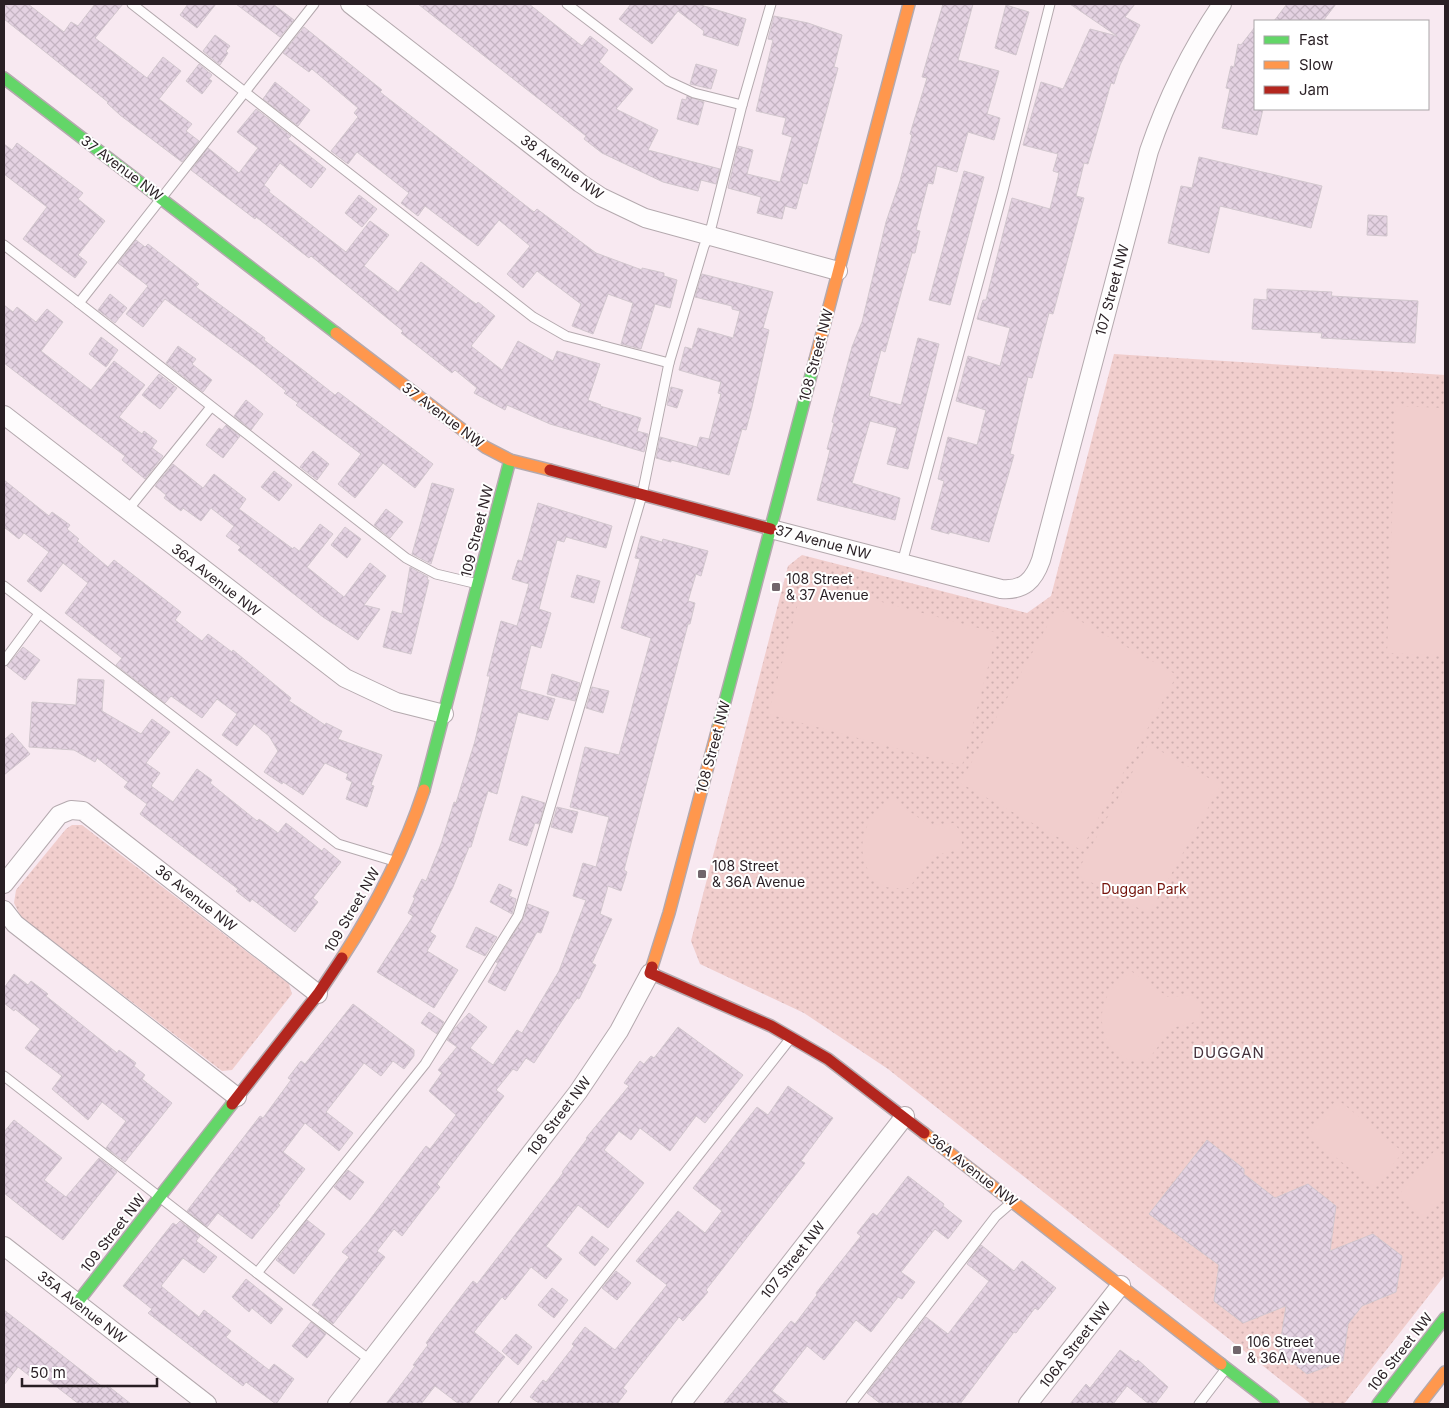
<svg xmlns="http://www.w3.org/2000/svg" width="1449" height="1408" viewBox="0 0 1449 1408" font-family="Inter,sans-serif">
<defs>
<pattern id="park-dots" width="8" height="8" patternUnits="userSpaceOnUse" patternTransform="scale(1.25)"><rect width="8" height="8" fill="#f1cecd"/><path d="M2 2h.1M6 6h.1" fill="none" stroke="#cfb0b0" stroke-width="1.8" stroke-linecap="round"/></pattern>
<pattern id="building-cross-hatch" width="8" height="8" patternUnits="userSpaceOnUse" patternTransform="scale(1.25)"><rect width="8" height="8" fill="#e4d2e2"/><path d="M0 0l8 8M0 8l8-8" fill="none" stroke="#c4b4c2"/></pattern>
</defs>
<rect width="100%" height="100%" fill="#f8e9f1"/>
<g fill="url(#park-dots)">
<path d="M1114,354L1445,375V1275L1344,1404H1311L888,1069L804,1013L700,964L691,941L788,566L802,555L1027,613L1051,596Z"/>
<path d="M72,825H82L289,984L292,994L232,1070L222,1071L21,917L14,903L16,890L66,829Z"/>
</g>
<g fill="#f1cecd">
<path d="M1396,406L1445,408V656L1387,653Z"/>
<path d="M804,581L997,633L962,766L768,714Z"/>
<path d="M1057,608L1177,675L1081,850L960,783Z"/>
<path d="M1148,744L1221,785L1149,914L1076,874Z"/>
<path d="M892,799L929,825L954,823L963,835L961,849L933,856L909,888C903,888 892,889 886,887C860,875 855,838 873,817C878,810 886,805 892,799Z"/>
<path d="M1131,971L1168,997L1193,995L1201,1007L1199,1021L1172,1028L1148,1060C1141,1060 1130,1062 1125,1058C1100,1045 1095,1012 1111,990C1116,983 1125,977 1131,971Z"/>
<path d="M1337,1099L1403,1152L1374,1188L1308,1135Z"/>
<path d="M1435,1150L1445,1158V1195L1426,1218L1398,1196Z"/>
</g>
<g fill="url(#building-cross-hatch)" stroke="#d2c7ce">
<path d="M4,4H28L64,32L71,22L78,26L95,4H123L95,38L147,78L163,57L181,71L159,99L192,124L186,131L199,141L182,162L120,115L107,103L108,102L4,19Z"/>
<path d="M188,4H216L197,28L180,15Z"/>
<path d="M236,4H273L294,20L280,37Z"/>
<path d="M418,4H529L582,46L590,36L608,50L599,62L633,89L616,109L658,130L648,150L720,169L716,184L701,180L698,191L663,182L602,153L584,139L586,136Z"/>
<path d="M631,4H698L746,19L738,46L703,35L704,31L678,11L652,44L619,19Z"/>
<path d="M943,4H973L958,60L999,71L987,114L1000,118L994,140L968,132L957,172L937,166L933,184L928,183L916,230L920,231L915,253H912L885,352L881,350L869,396L901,405L918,338L939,344L908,469L887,464L897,428L870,421L852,483L900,498L895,520L817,500L830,450L827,449L834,423L832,422L852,347L862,322L886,222L900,181L912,135L910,134L927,78L922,77Z"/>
<path d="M1070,4H1135L1125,17L1140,25L1120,65L1114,84L1111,83L1088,164L1084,163L1076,196L1084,198L1053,314L1049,313L1032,378L1028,377L1010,454L1014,455L989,542L949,532V534L931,529L944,481L938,479L948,437L977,445L986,410L956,401L968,356L1000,366L1010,328L977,319L983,300H986L1012,198L1050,209L1059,173L1053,171L1058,154L1023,145L1041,82L1063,89L1090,29L1117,36Z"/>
<path d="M1287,4H1336L1323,21H1274Z"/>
<path d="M1006,5L1029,12L1016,55L995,48Z"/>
<path d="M774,16L808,23L842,35L834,67L838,68L807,184L803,183L796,209L785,206L782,219L757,213L761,197L728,188L738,146L753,150L747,174L780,182L792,137L782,134L786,118L756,111L773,40L768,39Z"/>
<path d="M304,27L382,90L380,92L534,212L537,209L596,253L642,270V268L664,273V276L677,280L670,308L655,304L641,349L621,344L633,303L608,294L593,334L572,326L581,304L537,271L523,288L507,274L530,246L499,220L478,246L425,206L418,216L401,203L409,193L357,152L348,164L331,151L358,117L354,113L358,108L312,69L309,72L283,53Z"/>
<path d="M1255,27V109H1263L1257,135L1222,128L1230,89L1226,88L1231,66L1234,67L1238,44L1241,45Z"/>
<path d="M215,35L230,46L226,51L228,53L220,65L203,51Z"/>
<path d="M199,64L212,75L209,79L212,81L202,94L186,81Z"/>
<path d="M696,64L717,70L711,89L690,84Z"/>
<path d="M275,82L310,110L298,126L263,99Z"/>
<path d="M687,96L704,102L698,125L677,119L682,99L686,100Z"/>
<path d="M256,109L291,136L288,139L326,169L311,188L280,163L264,185L270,190L269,192L346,252L370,221L389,235L364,266L398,292L421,262L476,304L478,302L495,316L471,346L502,370L518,341L553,361L557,351L600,364L588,400L601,405L600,406L641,418L637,431L648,434L644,452L550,424L507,405L505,410L474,393L477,388L455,370L452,373L401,333L403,331L311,256L309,258L256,217L255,219L191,170L208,148L239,173L258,148L237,132Z"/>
<path d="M17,143L83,193L78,199L105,221L78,255L87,262L75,278L23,239L47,207L4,174V144L12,150Z"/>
<path d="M1199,157L1322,186L1311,228L1220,206L1209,253L1168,243L1181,186L1192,188Z"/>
<path d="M964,171L984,177L950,305L929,300Z"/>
<path d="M359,195L377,209L362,227L345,213Z"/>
<path d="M1368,215L1387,216V236L1367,235Z"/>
<path d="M136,240L145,247L148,244L199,284L196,287L265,338L264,340L303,370L335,395L338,392L433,464L415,488L383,463L355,498L338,484L361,454L296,405L298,403L284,393L286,391L253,364L165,299L143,327L126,314L148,286L118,263Z"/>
<path d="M702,274L773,292L763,328L769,330L752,407L746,430L742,429L729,475L671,460V462L656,458L660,437L697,447L700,437L709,439L721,394L718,393L721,382L679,370L685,347L692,349L698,328L733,338L740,311L732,309V306L695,297Z"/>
<path d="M1267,289L1332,292L1331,296L1418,301L1415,343L1321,338L1322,333L1252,329L1254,299L1267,300Z"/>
<path d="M110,294L127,308L115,323L98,310Z"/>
<path d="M4,305L13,312L17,307L36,322L47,309L63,322L41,351L91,390L114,361L145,385L119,417L142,434L144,431L157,441L152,448L163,456L145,479L122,460L125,456L4,363Z"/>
<path d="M101,337L118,350L106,367L89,354Z"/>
<path d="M178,346L196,359L192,364L212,380L203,392L166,363Z"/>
<path d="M159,374L177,388L160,409L142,395Z"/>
<path d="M671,387L683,390L677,408L667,405Z"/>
<path d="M246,400L263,414L251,430L234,416Z"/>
<path d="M226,425L240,436L223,458L206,445L219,428L222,430Z"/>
<path d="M313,451L329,464L317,480L300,467Z"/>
<path d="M173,464L203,488L214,474L246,499L239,509L293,549L294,547L299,551L320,524L333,534L307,567L344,597L370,563L386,576L364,605L380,609L358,640L323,617L238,550L241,547L226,536L234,526L211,508L201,521L183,508L181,511L164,498L166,495L155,486Z"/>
<path d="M274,471L292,485L279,501L261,487Z"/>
<path d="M4,480L49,516L52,512L70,525L67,529L79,539L77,541L108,567L114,560L181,612L175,620L202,641L208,634L232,652L233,650L291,698L289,701L325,725L326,723L342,731L338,739L382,755L371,785L374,786L367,807L346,799L352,782L346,779L348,774L325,763L303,795L283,782L282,784L264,772L278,751L269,736L254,724L237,746L222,735L237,714L217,699L202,718L171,696L165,703L116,665L122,658L65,613L88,583L63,563L41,592L27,581L49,552L24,533L19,539L4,527Z"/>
<path d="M432,483L454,489L431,564L412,554Z"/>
<path d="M538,503L612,526L606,548L566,537L564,542L557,540L539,609L551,613L541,648L531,645L520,689L555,699L548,720L518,712L497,794L488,791L471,847H469L453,887L430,932L436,936L427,951L458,970L434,1008L377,972L413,916L408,913L415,898L413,897L422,879L426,881L441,844L454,802L456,803L475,741L490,676H487L501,621L517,626L529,584L512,579L518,560L522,561Z"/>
<path d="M386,509L403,522L390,538L374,525Z"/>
<path d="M345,527L361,539L347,558L331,545Z"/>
<path d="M641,536L662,542L663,539L708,551L701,576L696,574L688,601L695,603L690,624H688L624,870L627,872L621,891L608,886L600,914L612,919L592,963L596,965L579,999L577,998L534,1063L526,1058L517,1071L513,1069L496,1090L504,1096L437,1184L440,1187L427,1203L402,1236L394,1229L377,1251L385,1257L333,1324L318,1313L320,1310L312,1305L349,1257L342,1252L368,1222L426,1146L430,1149L456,1115L429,1091L442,1073L438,1070L457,1047L447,1040L455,1028L469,1013L487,1027L470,1048L493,1065L517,1030L522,1033L559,971L586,900L573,896L583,863L596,867L609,817L570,807L585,747L619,755L651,638L621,628L640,559L635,558Z"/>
<path d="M410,567L428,577L427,580H429L411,654L383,647L392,611L402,614Z"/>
<path d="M577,575L600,581L594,603L571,597Z"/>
<path d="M23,647L40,660L25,680L7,666Z"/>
<path d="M552,674L580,683L575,701L547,694Z"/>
<path d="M78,679L104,680L102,711L141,734L152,719L170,732L146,763L160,773L151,786L173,802L197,769L212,780L210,783L257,821L259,819L278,833L286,823L322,851L324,848L341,862L313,898L318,902L295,932L252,899L250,902L236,891L238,889L140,814L147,804L124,787L128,782L97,758L95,762L74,750L29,747L32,702L76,705Z"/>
<path d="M592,687L609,691L603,713L586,708Z"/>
<path d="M12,733L30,754L4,775V740Z"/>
<path d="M522,796L545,803L539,824L535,823L527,846L509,840Z"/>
<path d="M557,807L578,812L572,833L551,827Z"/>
<path d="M499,884L512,890L509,896L516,899L512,914L490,902Z"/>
<path d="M528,904L549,912L541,933L537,932L505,991L488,982L498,963L496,962L523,919Z"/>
<path d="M476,927L497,937L485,956L466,947Z"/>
<path d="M14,974L28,985L31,981L48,994L46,996L117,1053L119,1050L136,1063L134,1066L145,1075L142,1079L172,1103L125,1162L106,1148L126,1121L102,1102L88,1120L52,1089L62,1076L25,1048L40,1029L15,1009L14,1011L4,1003V988Z"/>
<path d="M353,1004L414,1050V1056L404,1069L393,1061L381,1076L364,1063L326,1112L353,1133L339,1151L305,1123L283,1152L305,1169L278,1204L280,1205L252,1239L218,1213L207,1227L187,1211L260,1116L263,1118L291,1080L288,1078L301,1061L305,1064Z"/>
<path d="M429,1012L444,1022L437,1034L421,1023Z"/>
<path d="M678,1027L743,1075L705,1123L696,1116L670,1151L640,1128L631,1140L619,1131L604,1150L644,1183L608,1228L578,1205L546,1246L562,1259L546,1279L531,1267L505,1300L502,1297L474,1332L505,1357L468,1404H459L435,1386L421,1404H386L415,1366L413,1365L428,1345L426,1343L436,1329L473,1281L477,1284L563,1173L562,1172L587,1139L586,1138L629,1086L624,1083L640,1061L644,1064L651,1056L654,1058Z"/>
<path d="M788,1086L833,1118L801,1161L805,1163L706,1290L708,1292L683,1321L679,1317L623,1388L627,1391L617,1404H540L530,1397L543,1380L546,1382L574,1346L572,1344L585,1327L615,1350L667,1285L636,1261L678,1211L705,1233L722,1211L693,1188L757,1107L768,1115Z"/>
<path d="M14,1120L62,1158L44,1180L66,1197L99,1158L117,1172L63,1240L4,1193V1132Z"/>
<path d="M1207,1140L1244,1169V1174L1275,1198L1308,1184L1336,1206L1330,1251L1373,1234L1402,1256L1396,1292L1362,1306L1348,1324L1343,1361L1307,1374L1279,1352L1286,1306L1243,1323L1214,1301L1219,1265L1149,1214Z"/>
<path d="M348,1170L364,1182L350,1200L334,1187Z"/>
<path d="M908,1176L944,1204L943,1206L962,1221L948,1239L935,1229L901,1272L915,1282L902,1299L898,1297L871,1332L856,1320L824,1360L807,1346L772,1391L789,1404H723L791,1321L795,1324L817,1295L816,1293L861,1236L857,1233L873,1213L877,1216Z"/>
<path d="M307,1220L325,1234L294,1274L276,1260Z"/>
<path d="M180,1221L200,1236L196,1241L217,1257L204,1273L183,1258L161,1286L199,1317L204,1310L231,1331L226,1337L269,1370L274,1364L294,1379L276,1404L246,1382L243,1386L214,1364L148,1313L152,1309L123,1286L173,1223L176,1225Z"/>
<path d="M592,1236L609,1249L595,1266L579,1253Z"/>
<path d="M981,1245L1014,1271L1022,1261L1056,1288L1038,1310L1035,1308L1016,1333L1014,1332L960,1404H881L867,1393L926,1317L948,1334L989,1281L967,1264Z"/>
<path d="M616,1271L631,1283L617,1300L602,1288Z"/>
<path d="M246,1279L283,1309L271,1324L252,1308L249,1312L232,1297Z"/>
<path d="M552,1288L568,1300L554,1318L538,1305Z"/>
<path d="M4,1310L104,1388L107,1385L131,1404H79L36,1371L31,1377L18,1367L4,1385Z"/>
<path d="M311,1322L326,1334L307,1358L292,1346Z"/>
<path d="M516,1334L532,1347L518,1365L502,1351Z"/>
<path d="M1120,1350L1136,1362L1138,1360L1168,1387L1155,1404H1149L1127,1386L1113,1404H1070L1086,1384L1090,1388Z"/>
</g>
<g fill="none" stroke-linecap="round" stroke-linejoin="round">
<g stroke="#b4a9ae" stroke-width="11">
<g id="lane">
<path d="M132,4L533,317L566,336L669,363"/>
<path d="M314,4L79,303L406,558L436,574L478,584"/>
<path d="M567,4L668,81L694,93L742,105"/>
<path d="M4,245L79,303"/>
<path d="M127,511L211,407"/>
<path d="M902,563L1003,191L1050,4"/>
<path d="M4,586L338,844L394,861"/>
<path d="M4,661L39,614"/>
<path d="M4,1076L257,1273"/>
<path d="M371,1361L257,1273L425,1064L518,916L642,495L669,363L704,246L709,236L742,105L771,4"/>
<path d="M503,1404L790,1039"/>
<path d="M851,1404L996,1216L1011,1203"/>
<path d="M1199,1404L1225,1370"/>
</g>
</g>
<g stroke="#b4a9ae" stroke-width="20">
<g id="street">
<path d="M350,4L580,183L601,197L645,218L838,271"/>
<path d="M4,415L345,678L396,702L444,714"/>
<path d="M771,529L1001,589C1024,591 1034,580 1041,560L1149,151C1167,98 1190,51 1222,4"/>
<path d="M4,884L59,815L71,810L83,811L318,994"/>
<path d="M4,910L15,924L237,1097"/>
<path d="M4,1246L207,1404"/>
<path d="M337,1404L578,1092L619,1031L650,973"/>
<path d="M681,1404L905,1116"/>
<path d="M1028,1404L1121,1285"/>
</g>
</g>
<g stroke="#b4a9ae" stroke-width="14">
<g id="fast">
<path d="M4,78L336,333"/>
<path d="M718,728L815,360"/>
<path d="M424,790L510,460"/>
<path d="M77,1303L232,1104"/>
<path d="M1221,1364L1273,1404"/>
<path d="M1378,1404L1445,1318"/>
</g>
</g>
<g stroke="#b4a9ae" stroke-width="14">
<g id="slow">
<path d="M336,333L485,447L510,460L550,470"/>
<path d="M815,360L909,4"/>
<path d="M342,958C377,904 404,851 424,790"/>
<path d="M652,967L669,913L718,728"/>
<path d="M924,1133L1221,1364"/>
<path d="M1420,1404L1445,1372"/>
</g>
</g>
<g stroke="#b4a9ae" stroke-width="14">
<g id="jam">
<path d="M550,470L771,529"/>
<path d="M652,967L650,973L771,1026L828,1059L924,1133"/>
<path d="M232,1104L318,994L342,958"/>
</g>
</g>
<use href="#lane" stroke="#fefcfd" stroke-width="9"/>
<use href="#street" stroke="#fefcfd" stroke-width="18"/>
<use href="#fast" stroke="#63d668" stroke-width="11"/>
<use href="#slow" stroke="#ff974d" stroke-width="11"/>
<use href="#jam" stroke="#b3261e" stroke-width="11"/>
</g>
<g fill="#71666c" stroke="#fff" stroke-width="2">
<rect x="771" y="582" width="10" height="10" rx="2.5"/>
<rect x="697" y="869" width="10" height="10" rx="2.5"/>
<rect x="1232" y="1345" width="10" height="10" rx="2.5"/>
</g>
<g text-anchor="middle" stroke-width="4" stroke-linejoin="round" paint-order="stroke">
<g font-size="14" fill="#291f24" stroke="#fff">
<text transform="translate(562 167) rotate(36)" y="5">38 Avenue NW</text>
<text transform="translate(122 168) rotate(37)" y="5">37 Avenue NW</text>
<text transform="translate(1112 290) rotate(-75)" y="5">107 Street NW</text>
<text transform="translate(816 355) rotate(-75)" y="5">108 Street NW</text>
<text transform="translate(443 415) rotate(37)" y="5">37 Avenue NW</text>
<text transform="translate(477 531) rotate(-76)" y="5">109 Street NW</text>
<text transform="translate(823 542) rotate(15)" y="5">37 Avenue NW</text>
<text transform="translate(216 580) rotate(38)" y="5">36A Avenue NW</text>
<text transform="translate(713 747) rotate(-75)" y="5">108 Street NW</text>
<text transform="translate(196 898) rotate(38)" y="5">36 Avenue NW</text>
<text transform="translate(352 910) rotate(-60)" y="5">109 Street NW</text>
<text transform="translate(559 1116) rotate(-53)" y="5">108 Street NW</text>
<text transform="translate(973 1170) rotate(38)" y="5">36A Avenue NW</text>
<text transform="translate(113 1233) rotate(-52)" y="5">109 Street NW</text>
<text transform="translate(793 1260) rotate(-52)" y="5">107 Street NW</text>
<text transform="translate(82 1307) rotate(38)" y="5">35A Avenue NW</text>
<text transform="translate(1075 1345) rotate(-52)" y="5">106A Street NW</text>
<text transform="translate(1400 1352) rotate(-52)" y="5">106 Street NW</text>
</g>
<g font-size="14" fill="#291f24" stroke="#fff" text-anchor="start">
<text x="786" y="584">108 Street<tspan x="786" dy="16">&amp; 37 Avenue</tspan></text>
<text x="712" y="871">108 Street<tspan x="712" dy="16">&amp; 36A Avenue</tspan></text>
<text x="1247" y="1347">106 Street<tspan x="1247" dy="16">&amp; 36A Avenue</tspan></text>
</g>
<g font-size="14" fill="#75150d" stroke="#fff">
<text x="1144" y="894">Duggan Park</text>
</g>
<g font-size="15" letter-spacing="1" fill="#44313c" stroke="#fff">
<text x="1229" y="1058">DUGGAN</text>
</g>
</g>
<rect width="1449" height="1408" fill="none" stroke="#291f24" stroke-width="10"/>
<rect x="1254" y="20" width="175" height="90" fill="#ffffff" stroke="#a9a5a7"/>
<rect x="1264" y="36" width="25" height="8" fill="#63d668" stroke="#a9a5a7"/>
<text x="1299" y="45" font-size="15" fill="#291f24">Fast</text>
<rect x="1264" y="61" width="25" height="8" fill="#ff974d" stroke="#a9a5a7"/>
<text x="1299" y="70" font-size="15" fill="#291f24">Slow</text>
<rect x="1264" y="86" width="25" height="8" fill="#b3261e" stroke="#a9a5a7"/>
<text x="1299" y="95" font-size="15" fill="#291f24">Jam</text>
<path d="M22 1378v8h135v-8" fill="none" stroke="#291f24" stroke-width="2.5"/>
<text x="30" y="1378" font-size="15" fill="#291f24" stroke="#ffffff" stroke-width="4" paint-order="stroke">50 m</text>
</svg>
